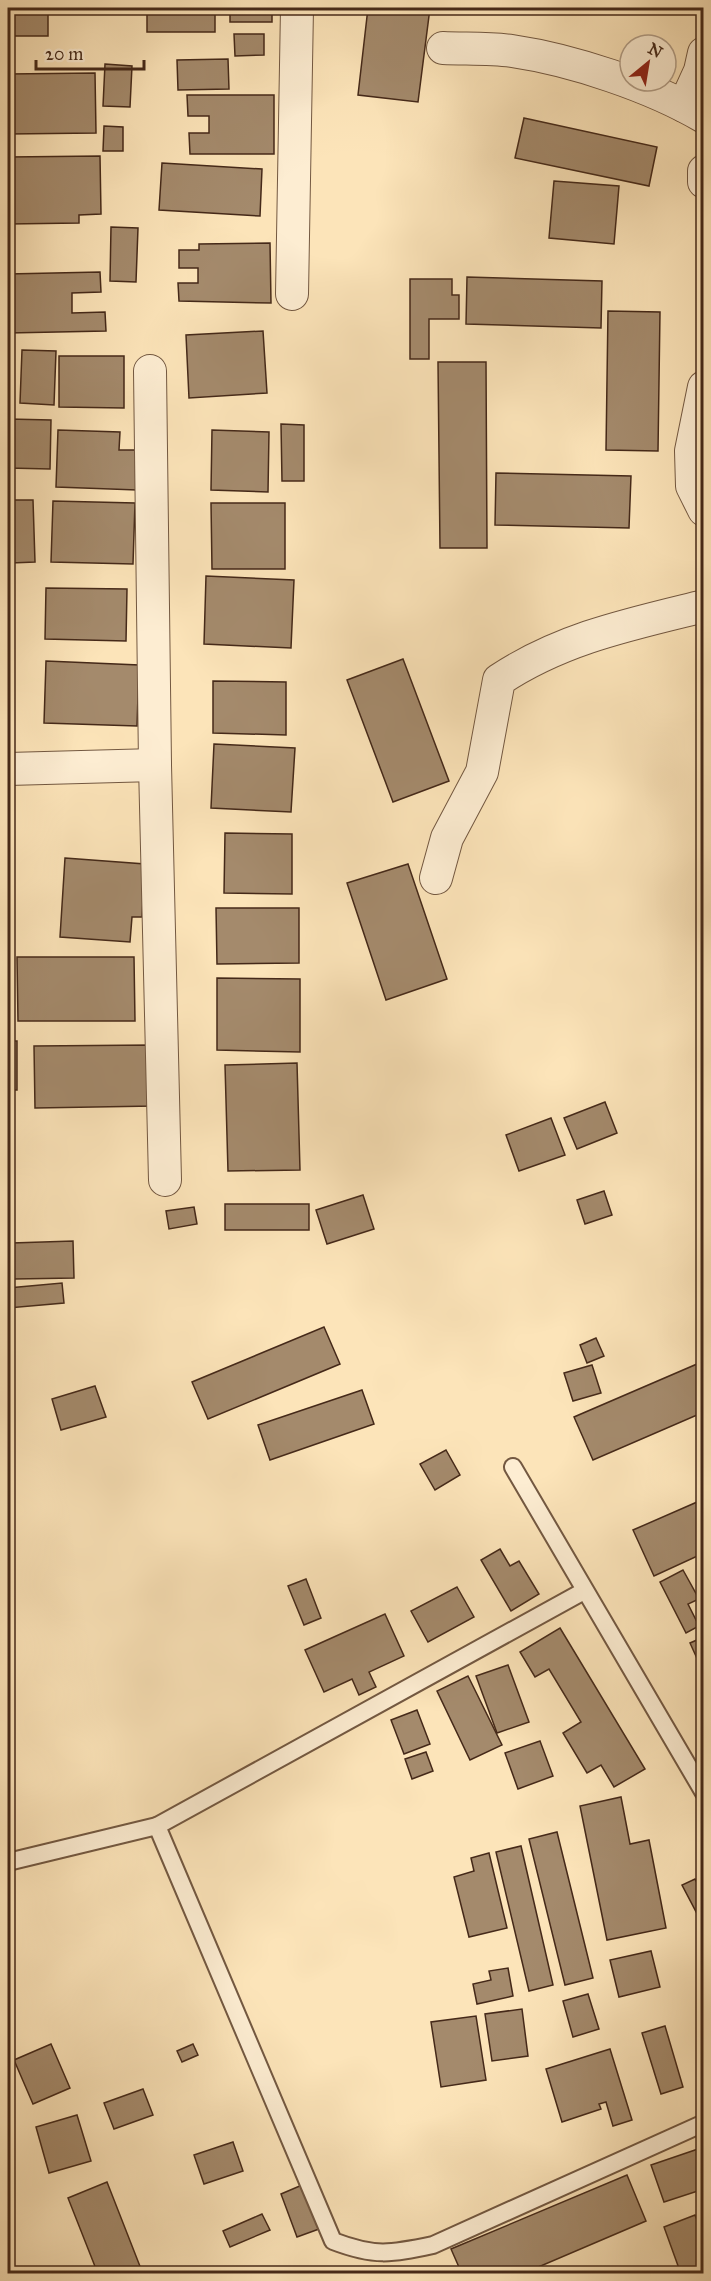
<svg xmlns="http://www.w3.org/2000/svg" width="711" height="2281" viewBox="0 0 711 2281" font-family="'IM FELL Great Primer',serif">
<rect width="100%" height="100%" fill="#fce4b9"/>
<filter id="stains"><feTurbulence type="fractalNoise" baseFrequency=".00333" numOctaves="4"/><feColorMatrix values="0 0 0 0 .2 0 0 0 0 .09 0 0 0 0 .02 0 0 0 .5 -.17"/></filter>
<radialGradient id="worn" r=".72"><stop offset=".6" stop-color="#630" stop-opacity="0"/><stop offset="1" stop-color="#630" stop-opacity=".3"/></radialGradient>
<g fill="#a48a6c" stroke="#452919" stroke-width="1.5">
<rect x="8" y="8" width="40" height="28"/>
<rect x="147" y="8" width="68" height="24"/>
<path d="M220,8H272V22H230V11H220Z"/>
<path d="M368,8H430L418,102L358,95Z"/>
<path d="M234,34H264V55L235,56Z"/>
<path d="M228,59L229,89L178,90L177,60Z"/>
<path d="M105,64L132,66L130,107L103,106Z"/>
<path d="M95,73L96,133L8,134V74Z"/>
<path d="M187,95H274V154H190L189,133H209V116H188Z"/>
<path d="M524,118L657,147L649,186L515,158Z"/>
<path d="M104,126L123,127V151H103Z"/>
<path d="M100,156L101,214L79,215V223L8,224V157Z"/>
<path d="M162,163L262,169L260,216L159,210Z"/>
<path d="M554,181L619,186L614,244L549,238Z"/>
<path d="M111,227L138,228L136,282L110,281Z"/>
<path d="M270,243L271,303L179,301L178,283H198V268H179V250H199V244Z"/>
<path d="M100,272L101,292L72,293V313L105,312L106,331L8,333V274Z"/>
<path d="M467,277L602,281L601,328L466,324Z"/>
<path d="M410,279H452V295H459V319H429V359H410Z"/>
<path d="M608,311L660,312L658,451L606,450Z"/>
<path d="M263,331L267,393L189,398L186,335Z"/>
<path d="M22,350L56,351L54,405L20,403Z"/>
<path d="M59,356H124V408L59,407Z"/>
<path d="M438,362H486L487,548H440Z"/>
<path d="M8,419L51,420L50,469L8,468Z"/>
<path d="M281,424L304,425V481H282Z"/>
<path d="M58,430L120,432L119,450H138L137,490L56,487Z"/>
<path d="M212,430L269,432L268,492L211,490Z"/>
<path d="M496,473L631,476L629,528L495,525Z"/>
<path d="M8,500H33L35,562L11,563Z"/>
<path d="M53,501L135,503L133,564L51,562Z"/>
<path d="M211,503H285V569H212Z"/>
<path d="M206,576L294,580L291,648L204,644Z"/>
<path d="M46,588L127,589L126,641L45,639Z"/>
<path d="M403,659L449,781L393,802L347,680Z"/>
<path d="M46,661L139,665L137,726L44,723Z"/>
<path d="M213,681L286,682V735L213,733Z"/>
<path d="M214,744L295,748L291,812L211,808Z"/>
<path d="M225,833L292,834V894L224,893Z"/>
<path d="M65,858L145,864L142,917H132L130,942L60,937Z"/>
<path d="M408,864L447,979L386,1000L347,883Z"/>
<path d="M216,908H299V963L217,964Z"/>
<path d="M17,957H134L135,1021H18Z"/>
<path d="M217,978L300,979V1052L217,1050Z"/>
<rect x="8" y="1041" width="9" height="49"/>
<path d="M153,1045L154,1106L35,1108L34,1046Z"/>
<path d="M297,1063L300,1170L228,1171L225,1065Z"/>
<path d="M605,1102L617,1133L577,1149L564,1118Z"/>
<path d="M551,1118L565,1155L519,1171L506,1135Z"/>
<path d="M604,1191L612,1215L585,1224L577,1200Z"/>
<path d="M363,1195L374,1229L327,1244L316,1210Z"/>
<rect x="225" y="1204" width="84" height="26"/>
<path d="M194,1207L197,1224L169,1229L166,1211Z"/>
<path d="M73,1241L74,1278L14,1279L12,1243Z"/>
<path d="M62,1283L64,1303L8,1308V1288Z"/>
<path d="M324,1327L340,1364L208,1419L192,1382Z"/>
<path d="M596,1338L604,1356L587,1363L580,1345Z"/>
<path d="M704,1361V1412L593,1460L574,1417Z"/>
<path d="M592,1365L601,1393L573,1401L564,1373Z"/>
<path d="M95,1386L106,1417L61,1430L52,1399Z"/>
<path d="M362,1390L374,1424L270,1460L258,1425Z"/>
<path d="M446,1450L460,1475L435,1490L420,1464Z"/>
<path d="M704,1499V1553L654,1576L633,1530Z"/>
<path d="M500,1549L510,1566L519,1561L539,1594L511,1611L481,1560Z"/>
<path d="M683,1570L699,1599L688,1604L699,1626L686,1633L660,1582Z"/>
<path d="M306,1579L321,1618L304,1625L288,1586Z"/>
<path d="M457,1587L474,1617L428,1642L411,1611Z"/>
<path d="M385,1614L404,1656L369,1672L376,1687L359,1695L352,1679L324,1692L305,1650Z"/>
<path d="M560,1628L645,1769L614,1787L601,1765L587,1773L563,1733L581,1722L549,1669L535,1677L520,1652Z"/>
<path d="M704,1637V1674L690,1643Z"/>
<path d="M508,1665L529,1722L497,1733L476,1676Z"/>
<path d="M468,1676L502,1745L470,1760L437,1691Z"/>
<path d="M417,1710L430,1744L404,1754L391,1720Z"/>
<path d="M540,1741L553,1776L518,1789L505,1753Z"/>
<path d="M426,1752L433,1771L412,1779L405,1759Z"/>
<path d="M621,1797L630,1844L649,1840L666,1928L607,1940L580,1806Z"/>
<path d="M557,1832L593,1978L565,1985L529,1839Z"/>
<path d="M521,1846L553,1985L529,1991L496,1852Z"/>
<path d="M489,1853L507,1928L469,1937L454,1877L474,1871L471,1858Z"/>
<path d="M695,1879L700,1889L704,1887L703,1925L682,1885Z"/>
<path d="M651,1951L660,1987L619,1997L610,1960Z"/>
<path d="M508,1968L513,1996L477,2004L473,1984L491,1980L489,1971Z"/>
<path d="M588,1994L599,2029L573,2037L563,2001Z"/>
<path d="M522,2009L528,2056L492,2061L485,2014Z"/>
<path d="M476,2016L486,2080L441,2087L431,2022Z"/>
<path d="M665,2026L683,2087L661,2094L642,2033Z"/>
<path d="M51,2044L70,2088L33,2104L14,2060Z"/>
<path d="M193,2044L198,2055L182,2062L177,2051Z"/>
<path d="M610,2049L632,2120L613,2126L606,2102L599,2104L601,2109L562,2122L546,2069Z"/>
<path d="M143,2089L153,2115L114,2129L104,2103Z"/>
<path d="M77,2115L91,2161L49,2173L36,2127Z"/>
<path d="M704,2139V2155L699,2141Z"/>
<path d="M233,2142L243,2171L204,2184L194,2155Z"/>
<path d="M698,2149L704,2164V2189L664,2202L651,2165Z"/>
<path d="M627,2175L646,2221L522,2274H462L451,2249Z"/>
<path d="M107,2182L143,2274H98L68,2198Z"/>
<path d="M302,2185L319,2229L297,2237L281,2194Z"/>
<path d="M262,2214L270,2230L230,2247L223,2231Z"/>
<path d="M695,2215L704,2238V2266L681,2274L664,2227Z"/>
</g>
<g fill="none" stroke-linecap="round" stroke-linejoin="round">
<g stroke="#735841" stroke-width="20">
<g id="lane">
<path d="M513,1467L704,1793"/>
<path d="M584,1591L157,1826L333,2241C375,2257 390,2254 433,2245L704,2123"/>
<path d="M8,1862L157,1826"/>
</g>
</g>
<g stroke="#735841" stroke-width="34">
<g id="street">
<path d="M443,48C466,49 490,48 512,51C573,60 651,86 704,117"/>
<path d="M684,106L700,71L704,53"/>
<path d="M704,171V182"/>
<path d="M292,294L297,8"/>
<path d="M150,371L155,765L165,1180"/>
<path d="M704,387L691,451L692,486L704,510"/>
<path d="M8,769L155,765"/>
<path d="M436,878L447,838L482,772L499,680C562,638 631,624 704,606"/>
</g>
</g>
<use href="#lane" stroke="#fdedd2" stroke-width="16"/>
<use href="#street" stroke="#fdedd2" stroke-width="32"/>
</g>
<rect width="711" height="2281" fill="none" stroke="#fce4b9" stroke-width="30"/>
<rect x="9" y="9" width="693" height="2263" fill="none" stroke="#452919" stroke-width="3"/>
<rect x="15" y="15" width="681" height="2251" fill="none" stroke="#452919" stroke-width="1.5"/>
<g transform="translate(648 63) rotate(30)"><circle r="28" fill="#fdedd2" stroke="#b39f88" stroke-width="1.5"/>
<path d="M0-4.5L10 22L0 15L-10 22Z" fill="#8f2418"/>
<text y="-9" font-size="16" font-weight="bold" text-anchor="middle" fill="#452919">N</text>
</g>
<path d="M36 60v9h108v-9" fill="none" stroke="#452919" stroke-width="3"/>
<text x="45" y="60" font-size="18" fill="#452919" stroke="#fdedd2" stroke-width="4.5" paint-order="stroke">20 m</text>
<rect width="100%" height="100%" filter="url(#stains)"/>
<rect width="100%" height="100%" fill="url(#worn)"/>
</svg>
